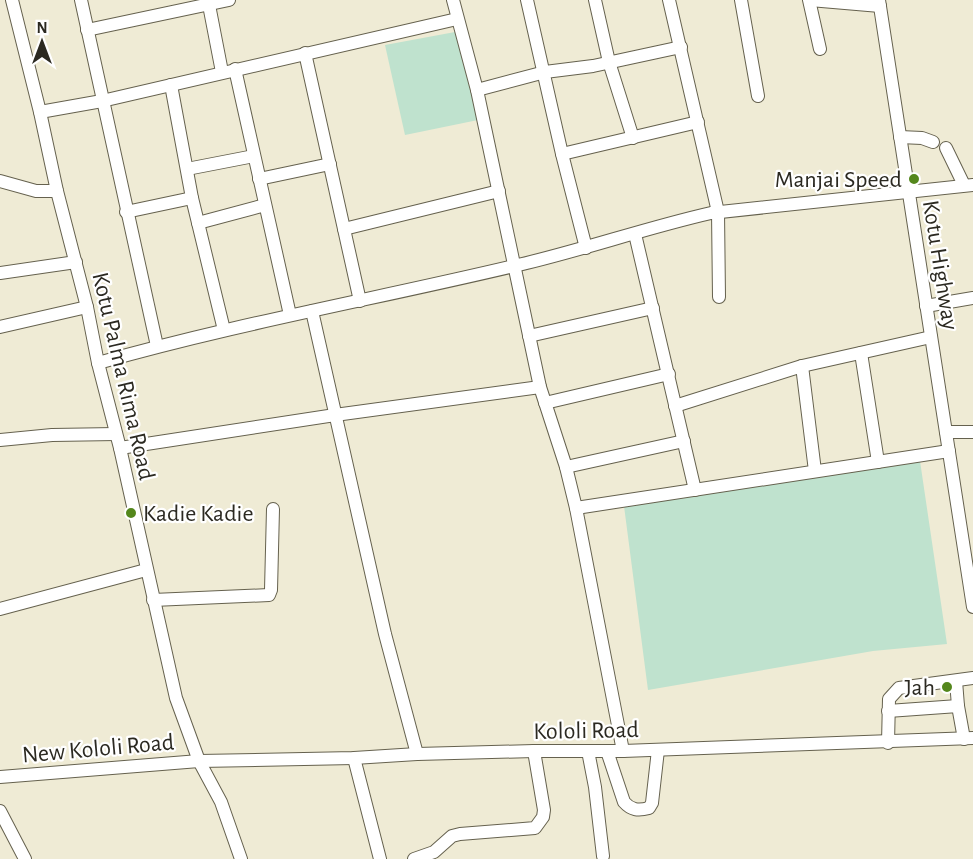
<svg xmlns="http://www.w3.org/2000/svg" width="973" height="859" viewBox="0 0 973 859" font-family="'Alegreya Sans',sans-serif">
<rect width="100%" height="100%" fill="#efebd5"/>
<g fill="#bfe2ce">
<path d="M455,32L478,120L405,135L385,45Z"/>
<path d="M920,461L947,644L873,651L648,690L624,506Z"/>
</g>
<g fill="none" stroke-linecap="round" stroke-linejoin="round">
<g stroke="#65614e" stroke-width="14">
<g id="minor">
<path d="M12,0L40,112L57,191L87,307L98,363L120,448L176,698L199,761L221,802L241,859"/>
<path d="M81,0L157,346"/>
<path d="M453,0L477,90L540,387L566,467L576,508L623,751"/>
<path d="M527,0L562,154L586,248"/>
<path d="M595,0L609,62L633,138"/>
<path d="M669,0L718,212L719,297"/>
<path d="M741,0L758,96"/>
<path d="M809,0L820,49"/>
<path d="M810,0L880,6"/>
<path d="M879,0L973,607"/>
<path d="M209,5L222,72"/>
<path d="M87,30L229,0"/>
<path d="M305,53L360,301"/>
<path d="M235,69L290,315"/>
<path d="M171,85L192,198L224,330"/>
<path d="M477,90L545,72L593,66L681,47"/>
<path d="M40,112L102,101L457,19"/>
<path d="M900,137L922,138L933,142"/>
<path d="M946,148L964,185"/>
<path d="M562,154L698,122"/>
<path d="M187,169L254,156"/>
<path d="M259,179L330,164"/>
<path d="M0,181L36,191H57"/>
<path d="M126,212L192,198"/>
<path d="M198,223L265,205"/>
<path d="M344,229L499,191"/>
<path d="M635,234L695,490"/>
<path d="M0,273L76,262"/>
<path d="M926,306L973,298"/>
<path d="M312,311L385,634L417,754"/>
<path d="M0,327L87,307"/>
<path d="M529,336L653,308"/>
<path d="M861,353L878,462"/>
<path d="M98,363C235,324 375,299 514,266C580,251 645,228 711,213L973,185"/>
<path d="M802,366L815,471"/>
<path d="M545,403L669,374"/>
<path d="M675,406L802,366L931,337"/>
<path d="M946,432H973"/>
<path d="M0,440L52,435L116,434"/>
<path d="M120,448L335,415L540,387"/>
<path d="M566,467L684,441"/>
<path d="M576,508L949,451"/>
<path d="M153,600L269,595L271,590L273,509"/>
<path d="M0,609L146,570"/>
<path d="M956,681L958,706"/>
<path d="M888,711L958,706L964,739"/>
<path d="M888,743L889,699L899,688L973,678"/>
<path d="M588,751L595,787L603,856"/>
<path d="M607,751L624,802C631,810 638,811 649,808L652,803L658,750"/>
<path d="M354,758L380,859"/>
<path d="M0,777L199,761L354,758L417,754L534,751H623L973,738"/>
<path d="M0,811L25,859"/>
<path d="M414,859L434,852L452,836L460,834L535,828L543,817L544,810L534,751"/>
</g>
</g>
<use href="#minor" stroke="#fff" stroke-width="12"/>
</g>
<g fill="#54871c" stroke="#fff" stroke-width="2">
<circle cx="914" cy="179" r="6"/>
<circle cx="131" cy="513" r="6"/>
<circle cx="947" cy="687" r="6"/>
</g>
<g text-anchor="middle" stroke-width="4.5" stroke-linejoin="round" paint-order="stroke">
<g font-size="24" fill="#2b2921" stroke="#fff" text-anchor="end">
<text x="902" y="187">Manjai Speed</text>
<text x="143" y="521" text-anchor="start">Kadie Kadie</text>
<text x="935" y="695">Jah</text>
</g>
<g font-size="24" fill="#2b2921" stroke="#fff">
<text transform="translate(941 265) rotate(81)" y="8">Kotu Highway</text>
<text transform="translate(124 376) rotate(77)" y="8">Kotu Palma Rima Road</text>
<text transform="translate(586 730) rotate(-1)" y="8">Kololi Road</text>
<text transform="translate(98 748) rotate(-5)" y="8">New Kololi Road</text>
</g>
</g>
<g transform="translate(42 42)" stroke="#ffffff" stroke-width="4.5" paint-order="stroke">
<path d="M0-4.5L10 22L0 15L-10 22Z" fill="#2b2921"/>
<text y="-9" font-size="16" font-weight="bold" text-anchor="middle" fill="#2b2921">N</text>
</g>
</svg>
